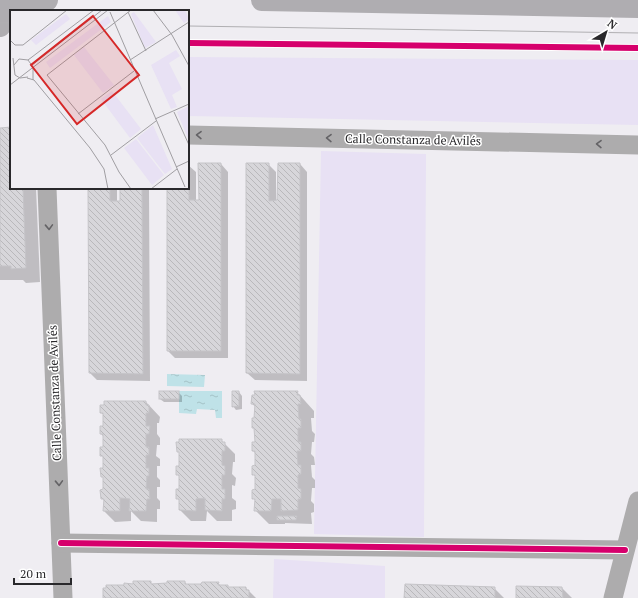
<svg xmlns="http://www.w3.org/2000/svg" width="638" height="598" viewBox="0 0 638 598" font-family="'PT Serif',serif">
<defs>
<pattern id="water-ripples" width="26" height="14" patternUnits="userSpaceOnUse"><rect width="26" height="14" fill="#bfe2e8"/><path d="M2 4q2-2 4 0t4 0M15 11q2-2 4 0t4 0" fill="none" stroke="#a4c2c7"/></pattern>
<pattern id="building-back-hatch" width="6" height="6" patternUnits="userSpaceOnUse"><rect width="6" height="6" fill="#d7d6da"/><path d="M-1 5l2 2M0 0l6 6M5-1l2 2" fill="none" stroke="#b9b8bb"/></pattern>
</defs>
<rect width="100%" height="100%" fill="#efedf2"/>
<g fill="#e8e1f4">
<path d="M188,57L638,60V125L188,116Z"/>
<path d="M321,151L426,154L424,537L314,534Z"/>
<path d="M274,559L385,566V598H273Z"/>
</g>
<g fill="url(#water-ripples)">
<path d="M167,374L205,375L204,387L167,386Z"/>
<path d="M179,391H222V418H216L215,410L197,409L196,414L179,413Z"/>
</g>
<g fill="#0003">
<path d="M11,128V188H36L40,282L26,283L23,280H0V129Z"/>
<path d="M221,164L228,172V358H175L168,351V188H188V165L196,172V201H200Z"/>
<path d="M268,164L276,172V201H278L300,164L307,172V381L255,380L247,373Z"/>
<path d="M89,188H117V202H121V188H149L150,381L97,380L90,373Z"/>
<path d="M178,392L182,396V402H164L160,399Z"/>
<path d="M239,392L242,396V409L236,410L233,406Z"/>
<path d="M297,392L314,411V418H311L312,431L315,434L314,442H312L311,454L314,457L315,465H311L312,477L315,480V488H312L311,501L314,504V512L311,513L312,524L285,523V524H269L255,510L256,501L253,498L256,490V477L253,474L256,466V454L253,451L256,443V430L253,427L255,419L256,407L252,404L253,396Z"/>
<path d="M146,402L160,417L159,423H157V434L160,438V445H157L156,456L160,459V466H157V477L160,480V487H157V498L160,501V509H157V522L141,521L131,511V521L115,522L104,511L105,502L102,498L104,490V479L102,476L104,469V458L101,455L104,448V437L101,434V427H104V415L101,413Z"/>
<path d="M221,440L235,454V462H233L232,474L236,478L235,486L232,485V498L236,501V509L232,510V521H217L207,511L206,521H191L180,510V501L177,498L180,491V477L177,474L180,467V454L178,451Z"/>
<path d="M150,582L153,585L185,582L187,585L218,583L221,586H227L229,588H246L256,598H104L134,585Z"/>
<path d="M494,588L504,598H405Z"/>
<path d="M562,588L572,598H517Z"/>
</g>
<g fill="url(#building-back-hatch)" stroke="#c5c4c8">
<path d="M11,127V188H23L26,268L11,269V266H0V128Z"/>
<path d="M198,163H221V351H167V188H188L189,164V200H199Z"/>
<path d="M246,163H269V201L277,200L278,163H300V374L246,373Z"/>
<path d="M88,188H110V201H120V188H142L143,374L89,373Z"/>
<rect x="159" y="391" width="20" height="8"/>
<path d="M232,391H239V406L232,407Z"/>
<path d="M254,391H298L297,395H300L301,404H298L299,419H301V428H298V442H301V451H297L298,465H301V474L298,475V488L301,489V499H298V510L281,511V499H272L271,511H254L255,499H252V490L255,489V475H252V466L255,465V451H252V442H255L254,428H252V418H254L255,404H251L252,395H255Z"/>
<path d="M104,401H146V405H149V413H146V426H150L149,434H146V447H149V455H146V468H149V476H147L146,489H149L150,499H147L146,511H129L130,499L120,498V511H103L104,499H101L100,490L103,489V477H101L100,468H103V456H100V447H103V434H100V426H103V413H100V405H104Z"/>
<path d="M179,439H222V442H225V451H222V465L225,466V475H222V489H225V499H222V511L205,510V498L196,499V511L179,510V499H176V489H179V475H176V466H179V452H177L176,442H179Z"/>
<path d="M277,516H297L296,520H277Z"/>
<path d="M133,581H151V584L167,583V581H185V584H201L202,582H219L218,585H228V587H246V590H249V598H103V588H106V585H124V583L133,584Z"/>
<path d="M405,584L495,587V598H404Z"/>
<path d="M516,586L562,587L563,598H516Z"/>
</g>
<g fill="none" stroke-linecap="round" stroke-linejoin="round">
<g stroke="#adacad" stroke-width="19">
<path d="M188,135L638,145"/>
<path d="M47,188L63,598"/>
<path d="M61,543L625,550"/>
<path d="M613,598L638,501"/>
</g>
<g stroke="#afadb1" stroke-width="22">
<path d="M262,0L638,7"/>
<path d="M9,7L47,0"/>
<path d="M0,26C5,18 9,10 10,0"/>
</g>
<g stroke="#b0afb2" stroke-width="1">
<path d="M0,23H11"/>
<path d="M188,26L638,33"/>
</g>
<g stroke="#fff" stroke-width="8">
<g id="cycleway">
<path d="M188,43L638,48"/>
<path d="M61,543L625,550"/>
</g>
</g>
<use href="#cycleway" stroke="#d6006c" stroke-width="6"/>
</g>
<defs><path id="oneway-chevron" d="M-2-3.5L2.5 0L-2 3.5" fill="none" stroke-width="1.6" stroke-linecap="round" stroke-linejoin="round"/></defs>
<g stroke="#646366">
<use href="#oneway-chevron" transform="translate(199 135) rotate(-179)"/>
<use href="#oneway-chevron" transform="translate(329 138) rotate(-179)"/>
<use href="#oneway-chevron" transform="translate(599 144) rotate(-179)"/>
<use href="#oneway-chevron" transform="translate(49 227) rotate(88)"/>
<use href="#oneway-chevron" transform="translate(59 483) rotate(88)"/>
</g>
<g text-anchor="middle" stroke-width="3" stroke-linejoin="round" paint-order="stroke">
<g font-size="12" fill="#29282b" stroke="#fff">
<text transform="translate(413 140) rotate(1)" y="4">Calle Constanza de Avilés</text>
<text transform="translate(55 393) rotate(-92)" y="4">Calle Constanza de Avilés</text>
</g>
</g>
<g transform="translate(10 10)">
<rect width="179" height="179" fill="#efedf2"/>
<path d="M165,0H175L179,9L174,13ZM124,2L146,32L135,38L121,4ZM56,4L60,9L26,35L21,30ZM98,6L101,12L40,58L36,52ZM74,37L104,75L93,83L64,45ZM166,40L170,46L159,53L172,79L162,85L167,97L161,99L141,55ZM102,81L131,119L120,128L91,89ZM179,96V131L167,102ZM143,115L162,159L155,164L127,128ZM126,129L154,165L142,175L114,138Z" fill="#e8e1f4"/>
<path fill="none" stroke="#a09ea2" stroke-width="1" d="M121,0L37,65L95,135L109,162L121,179M143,0L162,25L179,56M100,2L175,177M118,2L136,41M0,30L5,35H13L57,0M3,48L5,65L10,68L18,67M18,50L84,0M120,50L179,12M4,55L9,49L18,50L23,57V70M22,55L92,0M17,68L24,70L80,138L94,159L98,179M0,75L98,0M164,102L179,135M68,104L124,61M145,109L179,94M101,145L146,111M166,157L179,151M141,179L167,159"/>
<path fill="#d62828" fill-opacity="0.15" stroke="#d62828" stroke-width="2" d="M83,6L129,65L67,114L21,55Z"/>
<rect width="179" height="179" fill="none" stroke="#29282b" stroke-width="2"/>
</g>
<g transform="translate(606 32) rotate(38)" stroke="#ffffff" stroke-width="3" paint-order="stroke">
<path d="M0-3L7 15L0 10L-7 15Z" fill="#29282b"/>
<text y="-6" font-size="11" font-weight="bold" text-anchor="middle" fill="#29282b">N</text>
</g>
<path d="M14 578v6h57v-6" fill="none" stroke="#29282b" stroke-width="2"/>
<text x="20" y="578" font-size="12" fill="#29282b" stroke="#ffffff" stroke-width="3" paint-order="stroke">20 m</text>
</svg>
